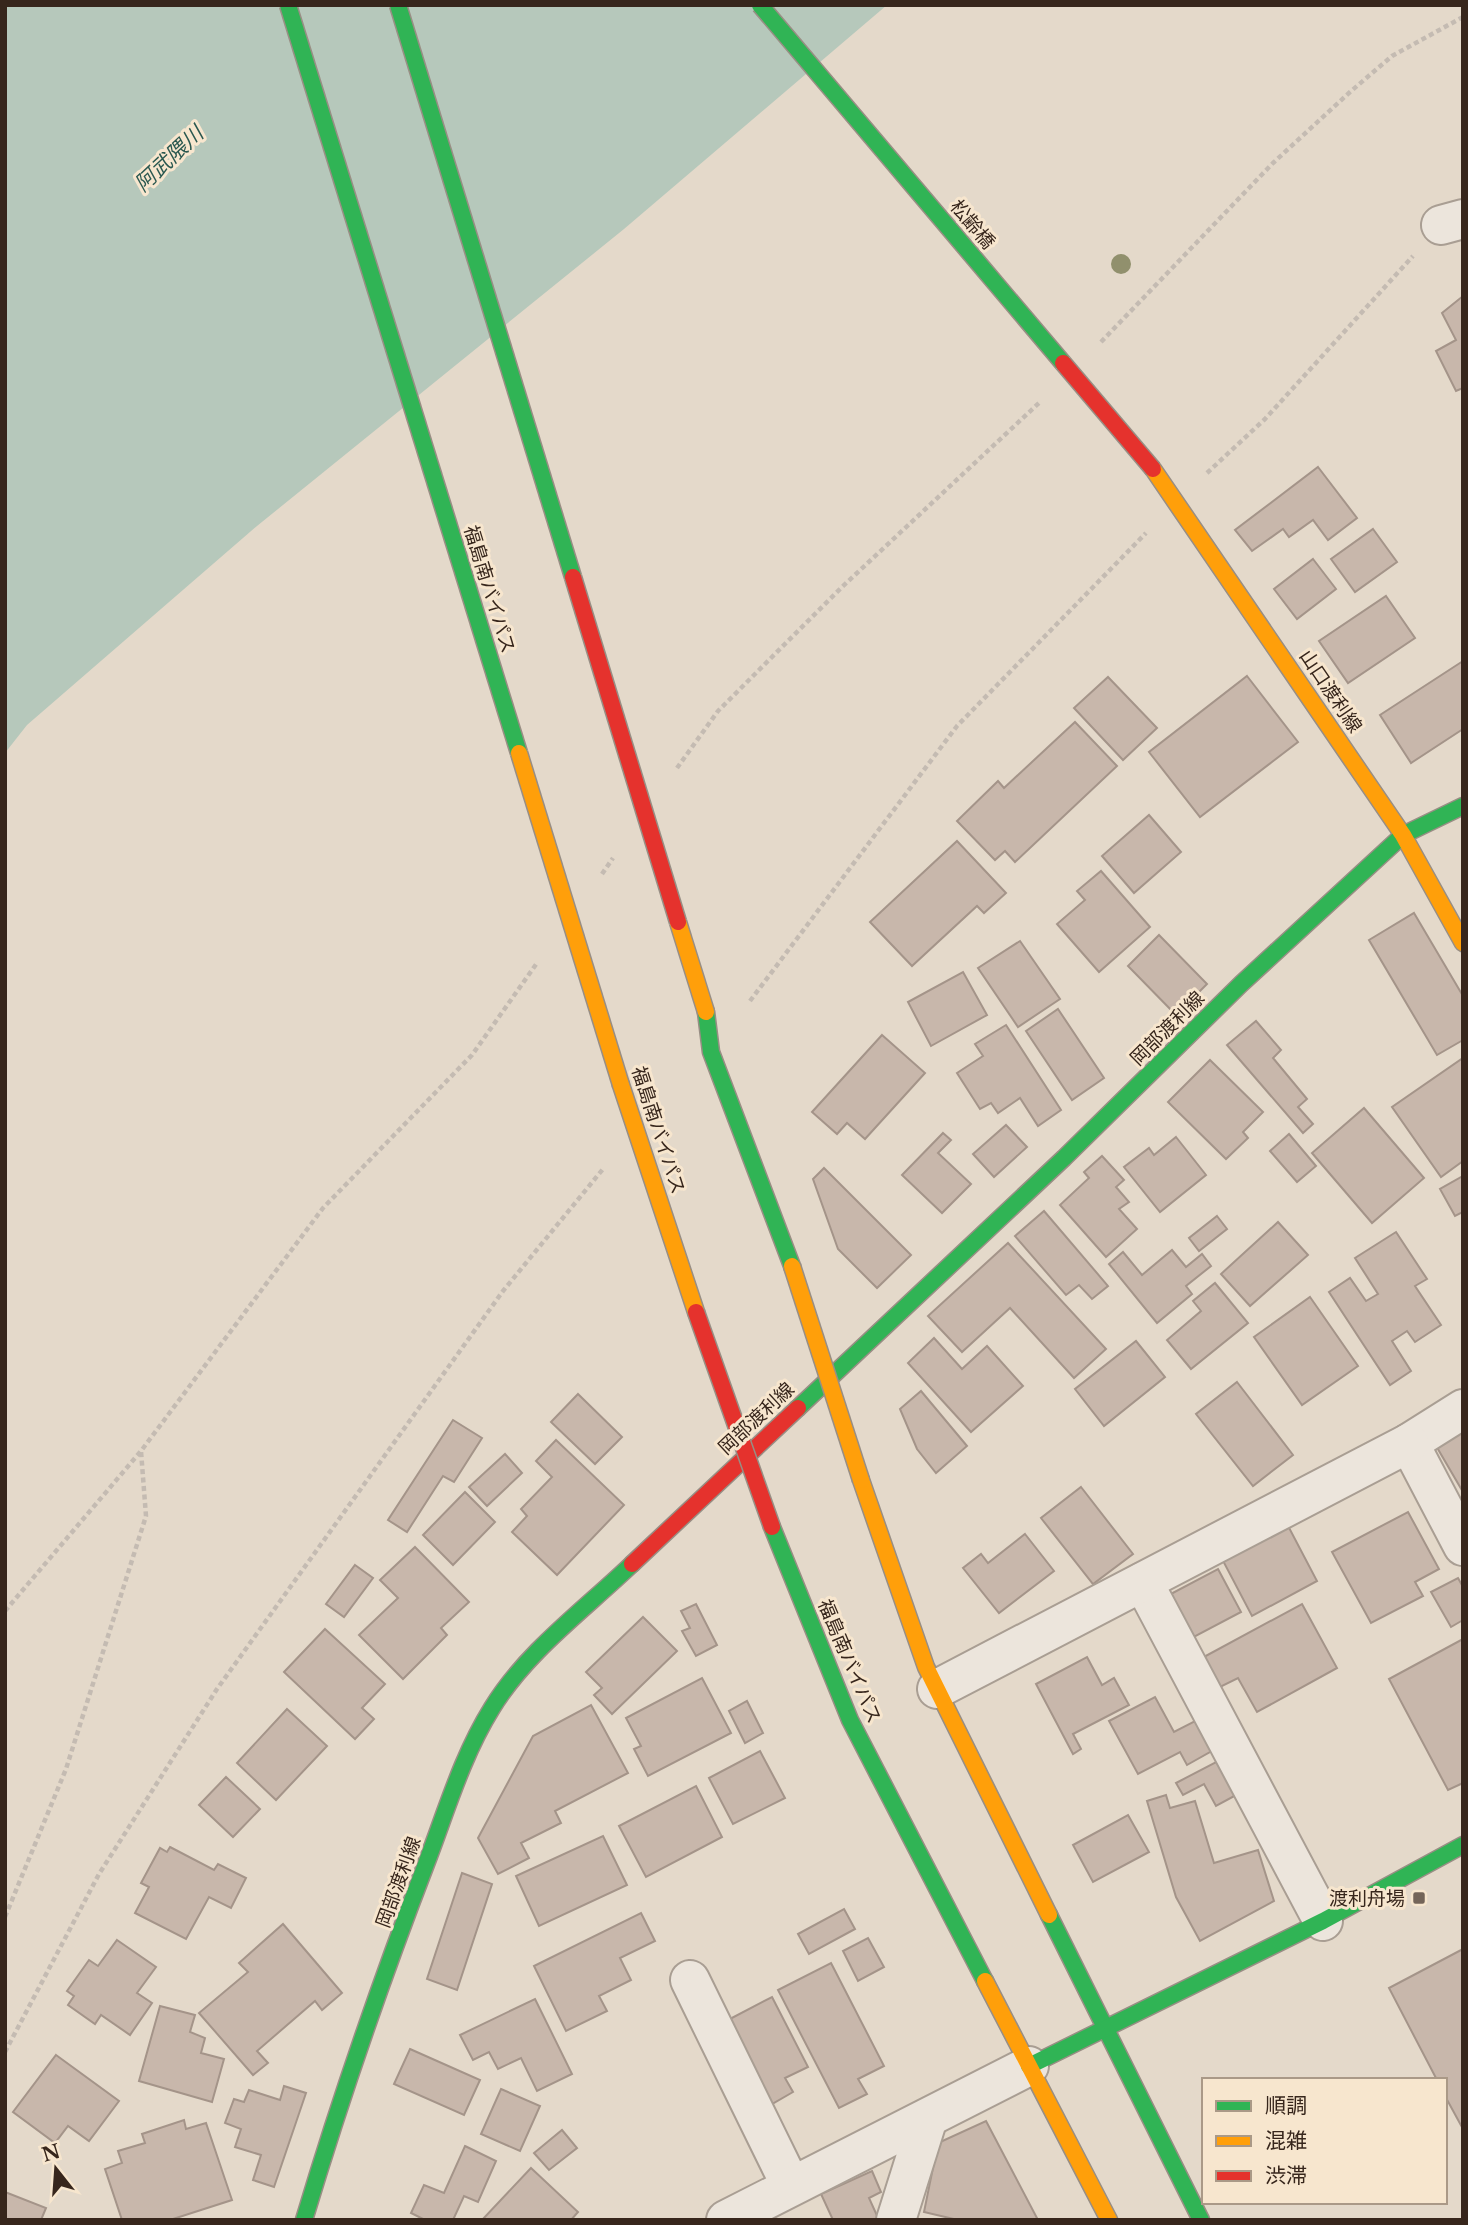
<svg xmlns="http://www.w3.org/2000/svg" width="1468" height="2225" viewBox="0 0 1468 2225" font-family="'Libre Baskerville','Noto Sans JP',serif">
<rect width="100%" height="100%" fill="#e4d9ca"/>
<path fill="#b6c8bb" d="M5,5H887L624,229L257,526L27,725L5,753Z"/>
<g fill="#c8b7ab" stroke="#a49489" stroke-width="2">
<path d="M1463,296V388L1456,391L1436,351L1456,340L1442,313Z"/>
<path d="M1318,467L1357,518L1328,540L1313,520L1289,537L1283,529L1252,551L1235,530Z"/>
<path d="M1373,529L1397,562L1355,592L1331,559Z"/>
<path d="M1313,559L1336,589L1297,619L1274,589Z"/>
<path d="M1386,596L1415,638L1348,683L1319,641Z"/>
<path d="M1463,661V729L1411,763L1380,715Z"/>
<path d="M1247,676L1298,742L1200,817L1149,752Z"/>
<path d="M1108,677L1157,728L1123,760L1074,708Z"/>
<path d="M1075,722L1117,766L1015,862L1005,851L995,860L957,821L998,781L1004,788Z"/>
<path d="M1149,815L1181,852L1134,893L1102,856Z"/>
<path d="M957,841L1006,893L984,913L977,906L912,966L870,922Z"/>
<path d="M1101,871L1150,927L1099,972L1057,924L1085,900L1077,891Z"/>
<path d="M1414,913L1463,996V1040L1437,1055L1369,940Z"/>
<path d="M1159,935L1207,984L1176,1015L1128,966Z"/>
<path d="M1020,941L1060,999L1018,1027L978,968Z"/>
<path d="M963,972L987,1015L931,1046L908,1002Z"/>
<path d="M1058,1009L1104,1078L1072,1100L1026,1031Z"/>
<path d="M1256,1021L1281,1050L1273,1058L1307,1099L1298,1107L1313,1124L1303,1133L1227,1045Z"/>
<path d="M1006,1025L1061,1110L1038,1126L1020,1098L998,1113L991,1103L980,1109L957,1073L983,1056L975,1044Z"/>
<path d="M882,1035L925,1073L865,1139L847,1123L837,1134L812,1112Z"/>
<path d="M1463,1058V1161L1441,1177L1392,1107Z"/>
<path d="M1210,1060L1263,1112L1243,1132L1248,1138L1226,1159L1168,1102Z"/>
<path d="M1364,1108L1424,1178L1372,1223L1312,1153Z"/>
<path d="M1006,1125L1027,1147L994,1177L973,1154Z"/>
<path d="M943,1133L951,1140L938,1153L971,1184L942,1213L902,1175Z"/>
<path d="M1289,1134L1316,1166L1297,1182L1270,1151Z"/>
<path d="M1176,1137L1206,1175L1160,1212L1124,1167L1149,1148L1154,1155Z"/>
<path d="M1102,1156L1124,1180L1116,1187L1129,1202L1119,1209L1137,1229L1106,1257L1060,1205L1089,1178L1084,1172Z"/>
<path d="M824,1168L911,1255L877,1288L838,1249L813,1179Z"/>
<path d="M1463,1176V1212L1455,1216L1440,1189Z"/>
<path d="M1044,1211L1108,1286L1092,1299L1079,1285L1066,1295L1015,1236Z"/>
<path d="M1217,1216L1227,1229L1199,1251L1189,1238Z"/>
<path d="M1278,1222L1308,1255L1250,1306L1221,1274Z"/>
<path d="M1396,1232L1427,1279L1415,1286L1441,1325L1415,1342L1407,1331L1392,1341L1411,1371L1390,1385L1329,1292L1350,1278L1366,1301L1378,1294L1355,1258Z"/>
<path d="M1008,1243L1106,1349L1074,1378L1010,1308L962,1352L928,1316Z"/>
<path d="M1172,1250L1186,1267L1202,1254L1211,1266L1186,1286L1192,1294L1157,1323L1109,1264L1123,1252L1142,1275Z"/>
<path d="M1215,1283L1248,1323L1191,1369L1167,1340L1201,1311L1193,1301Z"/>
<path d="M1310,1297L1358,1366L1302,1405L1254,1337Z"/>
<path d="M934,1338L962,1369L987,1346L1023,1386L971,1432L908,1363Z"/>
<path d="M1136,1341L1165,1377L1104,1426L1075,1389Z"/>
<path d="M1237,1382L1293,1455L1253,1486L1196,1414Z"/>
<path d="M921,1391L967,1446L936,1473L917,1449L900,1409Z"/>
<path d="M578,1394L622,1437L595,1464L551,1422Z"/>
<path d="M453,1420L482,1438L454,1482L443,1476L407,1532L388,1520Z"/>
<path d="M1463,1428V1492L1435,1444Z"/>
<path d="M556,1440L624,1505L557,1575L512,1532L527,1516L521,1509L552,1477L536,1461Z"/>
<path d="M505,1454L522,1473L487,1506L469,1487Z"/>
<path d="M1081,1487L1133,1554L1093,1584L1041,1518Z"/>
<path d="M465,1492L495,1522L453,1565L423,1535Z"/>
<path d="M1408,1512L1439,1569L1415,1582L1423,1596L1371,1623L1332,1552Z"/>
<path d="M1286,1522L1317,1581L1252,1616L1221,1557Z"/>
<path d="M1025,1534L1054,1571L999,1613L963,1568L981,1554L988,1563Z"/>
<path d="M415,1547L469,1602L441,1628L447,1635L403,1679L359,1635L398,1598L380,1580Z"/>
<path d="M355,1565L373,1578L344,1617L326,1604Z"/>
<path d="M1218,1569L1241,1612L1190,1639L1167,1596Z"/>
<path d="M1458,1578L1463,1587V1620L1451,1627L1431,1592Z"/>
<path d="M696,1604L717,1645L696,1656L682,1631L690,1628L681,1611Z"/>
<path d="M1302,1604L1337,1668L1257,1712L1238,1678L1218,1688L1202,1658Z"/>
<path d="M643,1617L677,1651L612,1714L594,1695L602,1688L586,1672Z"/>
<path d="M325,1629L385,1684L362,1708L374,1719L355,1739L284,1672Z"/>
<path d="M1463,1639V1783L1448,1790L1389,1679Z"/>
<path d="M1087,1657L1102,1685L1114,1678L1129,1705L1073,1734L1081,1749L1073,1754L1036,1684Z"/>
<path d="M702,1678L731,1733L648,1776L634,1749L641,1746L626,1718Z"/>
<path d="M1155,1697L1174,1732L1201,1718L1217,1748L1187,1765L1180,1752L1138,1774L1109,1721Z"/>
<path d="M747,1701L763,1733L745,1743L729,1711Z"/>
<path d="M591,1705L628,1773L555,1811L561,1823L521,1843L529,1858L498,1874L478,1838L533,1736Z"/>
<path d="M287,1709L327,1746L276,1800L237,1763Z"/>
<path d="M760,1751L785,1798L733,1824L709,1778Z"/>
<path d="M1220,1760L1238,1794L1216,1806L1204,1784L1183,1795L1176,1783Z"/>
<path d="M226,1777L260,1809L233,1837L199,1805Z"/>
<path d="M696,1786L722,1837L646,1877L619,1826Z"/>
<path d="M1166,1795L1170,1808L1195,1801L1214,1863L1258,1850L1274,1901L1200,1941L1176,1897L1147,1801Z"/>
<path d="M1128,1815L1149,1852L1093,1882L1073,1845Z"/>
<path d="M603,1836L627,1885L539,1926L516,1876Z"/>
<path d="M170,1847L214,1870L218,1864L246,1878L231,1908L209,1897L186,1939L135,1913L149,1887L141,1883L160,1848L167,1852Z"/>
<path d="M462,1873L492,1884L457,1990L427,1979Z"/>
<path d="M844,1909L855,1929L809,1954L798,1934Z"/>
<path d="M641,1913L655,1941L620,1958L631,1980L599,1996L607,2011L566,2031L534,1966Z"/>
<path d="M283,1924L342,1993L322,2010L315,2001L257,2051L268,2063L253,2075L199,2013L248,1972L239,1963Z"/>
<path d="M868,1938L884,1967L858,1981L843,1951Z"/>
<path d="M117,1940L156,1967L137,1993L152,2003L130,2035L101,2015L95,2024L68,2005L74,1996L67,1991L89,1960L98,1966Z"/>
<path d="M1463,1949V2129L1445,2096V2080H1437L1389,1988Z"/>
<path d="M831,1963L884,2066L858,2079L867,2094L839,2108L778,1990Z"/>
<path d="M772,1997L808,2067L785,2078L793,2092L772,2104L728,2020Z"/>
<path d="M535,1999L572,2074L537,2091L521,2058L498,2069L489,2052L473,2060L460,2035Z"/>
<path d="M160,2006L195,2015L190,2032L205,2038L201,2053L224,2059L212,2102L139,2081Z"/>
<path d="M410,2049L480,2080L464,2115L394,2084Z"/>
<path d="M56,2055L119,2101L89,2141L68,2126L55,2143L13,2112Z"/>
<path d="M284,2086L306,2093L274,2187L253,2180L261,2155L235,2147L241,2129L225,2123L234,2099L244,2102L249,2090L280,2100Z"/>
<path d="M501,2089L540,2106L520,2151L481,2134Z"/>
<path d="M184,2120L186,2129L206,2123L232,2200L170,2220H122L105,2169L122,2163L118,2151L145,2143L142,2134Z"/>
<path d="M986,2121L1038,2220H958L924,2212L938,2143Z"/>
<path d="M562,2130L577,2148L549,2170L534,2153Z"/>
<path d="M465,2146L496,2161L478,2202L464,2196L453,2220H425L411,2213L424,2185L444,2193Z"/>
<path d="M531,2168L578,2212L571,2220H482Z"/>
<path d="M872,2171L881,2192L869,2198L879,2220H833L821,2194Z"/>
<path d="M5,2192L46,2208L41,2220H5Z"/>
</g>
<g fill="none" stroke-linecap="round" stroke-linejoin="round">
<g stroke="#a99e93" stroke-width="42">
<g id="street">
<path d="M1441,225L1463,219"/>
<path d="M1463,1409L1409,1443L1463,1546"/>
<path d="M1143,1582L1323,1921"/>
<path d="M937,1689L1409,1443"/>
<path d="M690,1980L791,2186"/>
<path d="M726,2220L1029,2066"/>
<path d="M896,2220L928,2118"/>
</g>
</g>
<g stroke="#988e84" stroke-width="19">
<g id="fast">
<path d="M706,1012L711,1052L792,1266"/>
<path d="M798,1408L1064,1158L1241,984L1403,835L1463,806"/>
<path d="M772,1527L850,1720L985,1981"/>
<path d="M1049,1915L1201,2220"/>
<path d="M1029,2066L1323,1921L1463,1845"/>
<path d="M304,2220C340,2100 381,1981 426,1864C446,1812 462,1756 492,1708C526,1652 585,1609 632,1564"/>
</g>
</g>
<g stroke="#988e84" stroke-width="19">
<g id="slow">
<path d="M1153,469L1403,835L1463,943"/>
<path d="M621,1085L696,1312"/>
<path d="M861,1480L926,1667L1049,1915"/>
<path d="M985,1981L1109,2220"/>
</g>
</g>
<g stroke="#988e84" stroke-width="19">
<path id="jam" d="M632,1564L798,1408"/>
</g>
<g stroke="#c4bbb2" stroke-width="4.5" stroke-dasharray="5 3.5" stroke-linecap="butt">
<path d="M1101,342L1273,163L1350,92L1392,56L1463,17"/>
<path d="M1207,473L1265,419L1413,256"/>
<path d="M677,768L718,711L842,587L1040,402"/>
<path d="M602,874L613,858"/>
<path d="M750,1001L957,726L1146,533"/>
<path d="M5,1611L141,1451L323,1208L472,1055L537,963"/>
<path d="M5,1917L66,1769L146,1516L141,1451"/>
<path d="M5,2052L99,1874L217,1689L503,1291L603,1169"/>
</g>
<use href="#street" stroke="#ece5dc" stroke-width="38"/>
<use href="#fast" stroke="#30b455" stroke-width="16"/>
<use href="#slow" stroke="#ff9f0a" stroke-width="16"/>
<use href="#jam" stroke="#e5322d" stroke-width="16"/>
<g stroke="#988e84" stroke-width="19" stroke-linecap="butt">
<g id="fast-bridge">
<path d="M288,5L519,753"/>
<path d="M398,5L573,577"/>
<path d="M760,5L1063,363"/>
</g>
</g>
<g stroke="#988e84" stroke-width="19" stroke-linecap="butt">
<g id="slow-bridge">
<path d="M519,753L621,1085"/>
<path d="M678,922L706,1012"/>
<path d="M792,1266L861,1480"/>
</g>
</g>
<g stroke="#988e84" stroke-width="19" stroke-linecap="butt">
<g id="jam-bridge">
<path d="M1063,363L1153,469"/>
<path d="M573,577L678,922"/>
<path d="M696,1312L772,1527"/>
</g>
</g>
<use href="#fast-bridge" stroke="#30b455" stroke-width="16"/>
<use href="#slow-bridge" stroke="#ff9f0a" stroke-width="16"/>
<use href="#jam-bridge" stroke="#e5322d" stroke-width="16"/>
</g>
<circle fill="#91906d" cx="1121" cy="264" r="10"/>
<rect fill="#746559" stroke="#f7e6ce" stroke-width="2.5" x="1412" y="1891" width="14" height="14" rx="3.5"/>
<g text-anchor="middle" stroke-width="6" stroke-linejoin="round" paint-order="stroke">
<g font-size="19" fill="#37261c" stroke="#f7e6ce">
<text transform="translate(973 224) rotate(50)" y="7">松齢橋</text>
<text transform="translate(490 589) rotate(73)" y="7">福島南バイパス</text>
<text transform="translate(1331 691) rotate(56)" y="7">山口渡利線</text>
<text transform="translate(1167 1028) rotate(-45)" y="7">岡部渡利線</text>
<text transform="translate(659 1130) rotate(72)" y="7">福島南バイパス</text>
<text transform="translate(756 1418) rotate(-43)" y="7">岡部渡利線</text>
<text transform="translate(850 1661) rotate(67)" y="7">福島南バイパス</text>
<text transform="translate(398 1882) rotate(-70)" y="7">岡部渡利線</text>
</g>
<g font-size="19" fill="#37261c" stroke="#f7e6ce" text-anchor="end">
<text x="1405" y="1905">渡利舟場</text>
</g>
<g font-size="21" font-style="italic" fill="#2a5850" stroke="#f7e6ce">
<text transform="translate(169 159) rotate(-43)" y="7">阿武隈川</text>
</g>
</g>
<rect width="1468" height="2225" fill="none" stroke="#37261c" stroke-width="14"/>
<rect x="1202" y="2078" width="245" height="126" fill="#f7e6ce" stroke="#aa9987" stroke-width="2"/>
<rect x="1216" y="2101" width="35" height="10" fill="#30b455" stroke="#aa9987" stroke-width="2"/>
<text x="1265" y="2113" font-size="21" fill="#37261c">順調</text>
<rect x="1216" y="2136" width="35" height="10" fill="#ff9f0a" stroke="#aa9987" stroke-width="2"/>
<text x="1265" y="2148" font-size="21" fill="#37261c">混雑</text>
<rect x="1216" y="2171" width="35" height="10" fill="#e5322d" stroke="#aa9987" stroke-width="2"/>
<text x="1265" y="2183" font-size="21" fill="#37261c">渋滞</text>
<g transform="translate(56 2169) rotate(343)" stroke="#f7e6ce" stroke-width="5" paint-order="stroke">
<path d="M0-5L12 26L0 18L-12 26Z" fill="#37261c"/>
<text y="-10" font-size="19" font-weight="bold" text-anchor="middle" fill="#37261c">N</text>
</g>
</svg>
